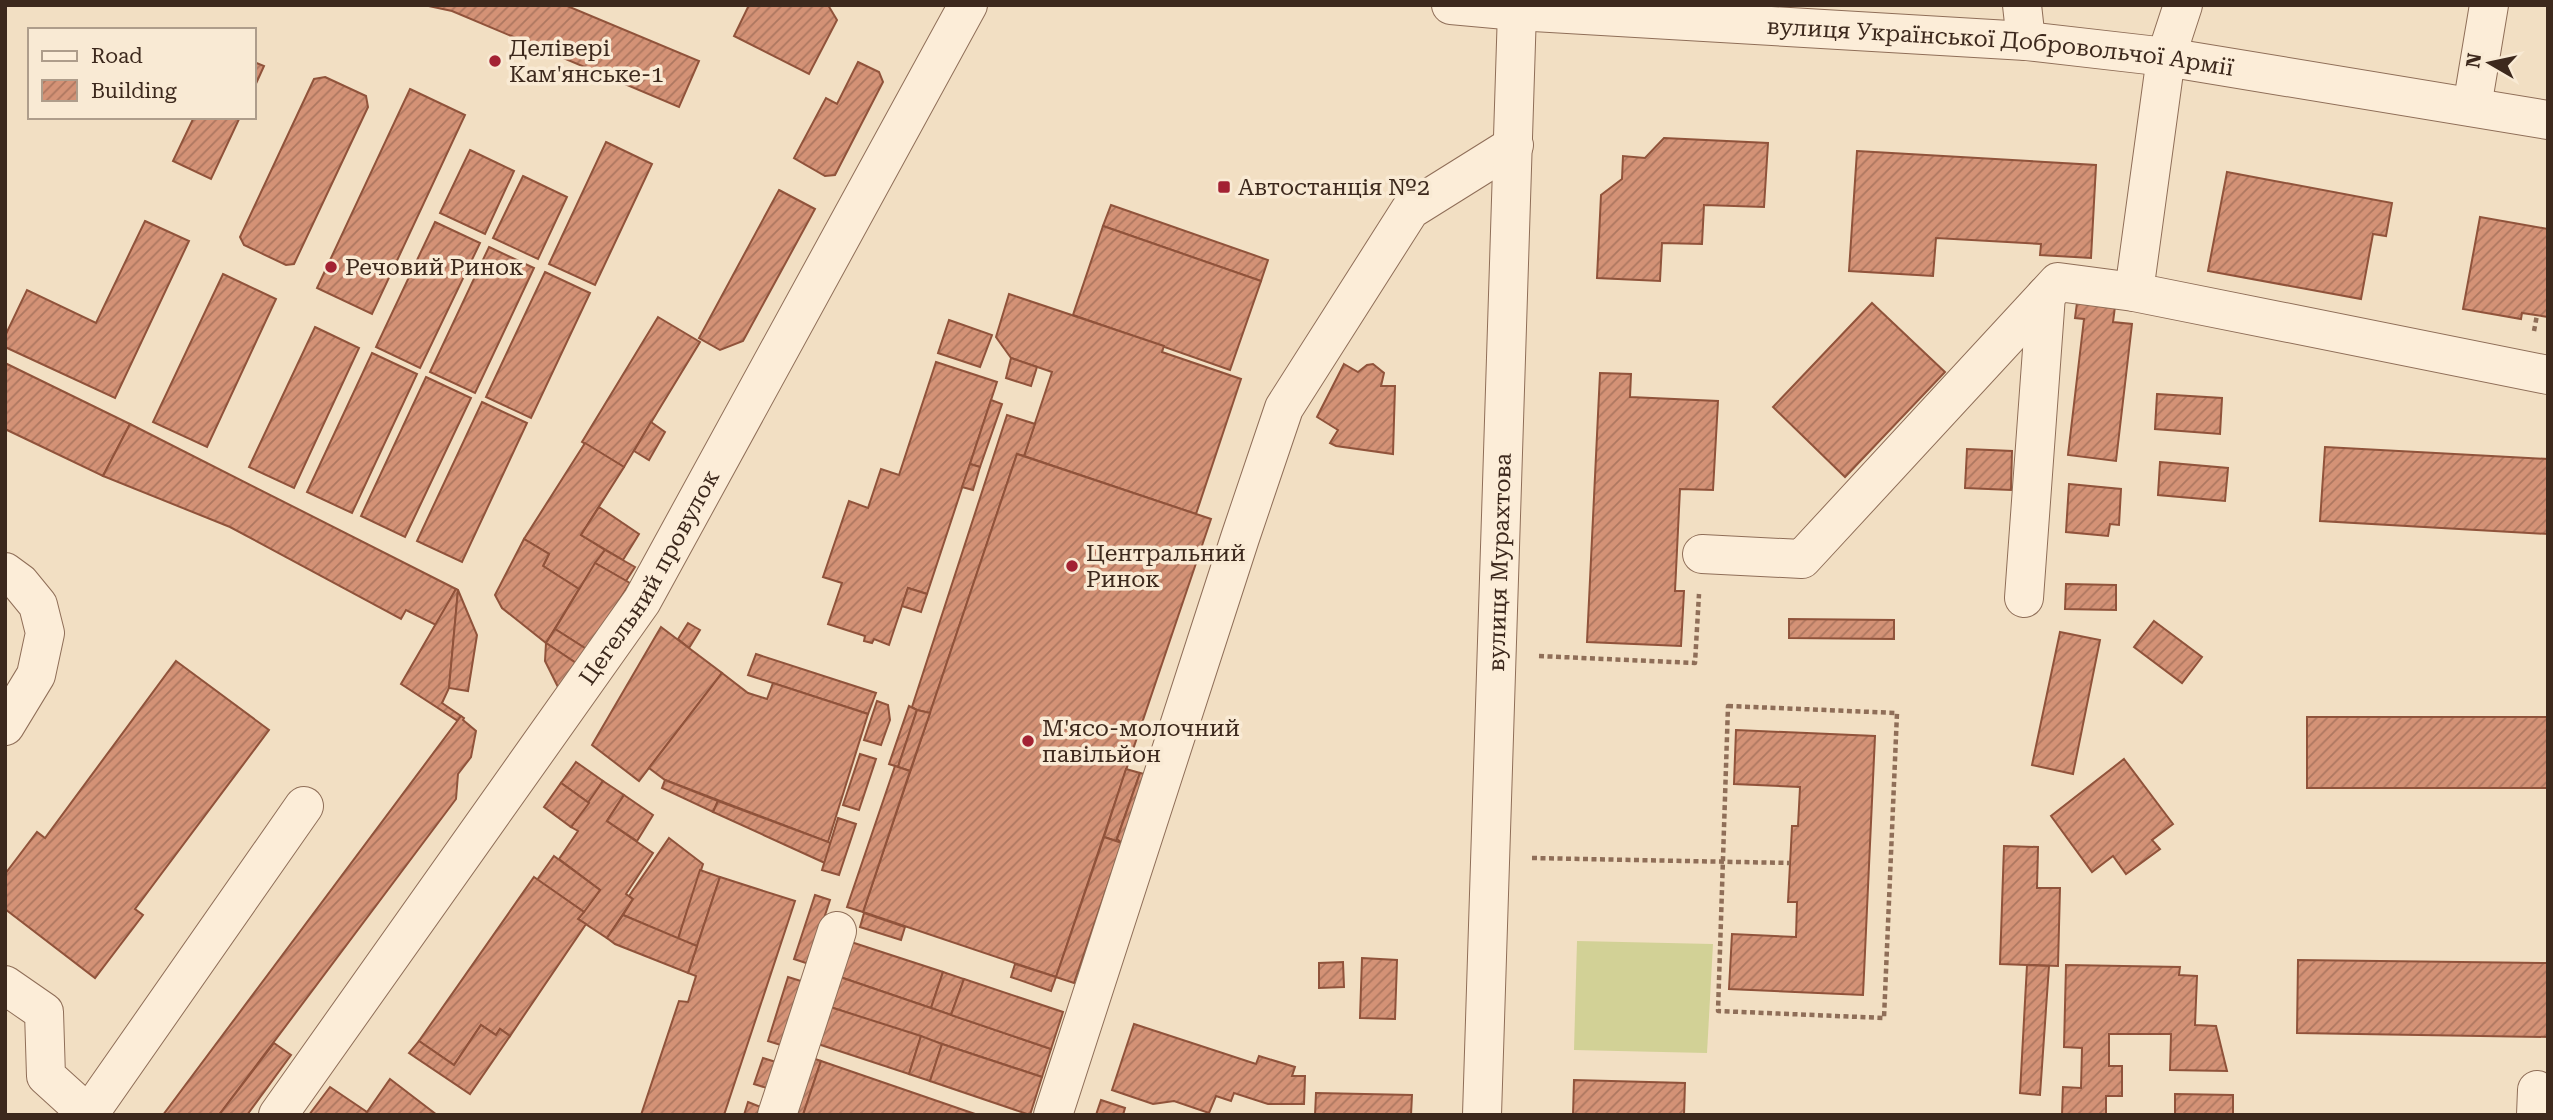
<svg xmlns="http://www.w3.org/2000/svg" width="2553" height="1120" viewBox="0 0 2553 1120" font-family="'Roboto Serif',serif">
<defs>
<pattern id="building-hatch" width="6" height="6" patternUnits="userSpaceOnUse" patternTransform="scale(1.75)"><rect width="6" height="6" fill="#d49276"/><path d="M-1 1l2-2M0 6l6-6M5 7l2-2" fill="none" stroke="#ad7760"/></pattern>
</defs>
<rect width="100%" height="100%" fill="#f2dfc3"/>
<path fill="#d2d196" d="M1577,941L1713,944L1707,1053L1574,1050Z"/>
<g fill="url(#building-hatch)" stroke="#90533b" stroke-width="2">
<path d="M424,5H565L699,61L679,107L452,11Z"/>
<path d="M749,5H828L837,20L809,74L734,36Z"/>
<path d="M254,62L264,66L254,88Z"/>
<path d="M858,62L879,72L883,82L835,175L825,176L794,158L826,98L837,104Z"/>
<path d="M325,77L366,96L368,107L294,264L286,265L244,245L240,237L314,79Z"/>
<path d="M410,89L465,115L372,314L317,288Z"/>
<path d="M194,117H240L211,179L173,161Z"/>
<path d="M1664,138L1768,143L1764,207L1704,205L1702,244L1662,243L1660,281L1597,278L1601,195L1622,179L1623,156L1645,158Z"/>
<path d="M606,142L652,164L595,285L549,264Z"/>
<path d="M470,150L514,171L485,234L440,213Z"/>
<path d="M1857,151L2096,165L2091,258L2040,255L2041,244L1936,238L1933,276L1849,271Z"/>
<path d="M2227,172L2392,203L2386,236L2373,234L2361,299L2208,271Z"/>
<path d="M523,176L567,197L538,259L493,238Z"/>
<path d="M779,190L815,209L743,341L720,350L699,338Z"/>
<path d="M1111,205L1268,260L1261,281L1103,226Z"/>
<path d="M2480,217L2548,229V317L2522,313L2521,319L2463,309Z"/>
<path d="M145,221L189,241L115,398L5,347V336L27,290L96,323Z"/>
<path d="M435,222L480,243L420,368L376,347Z"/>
<path d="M1103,226L1261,281L1230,370L1073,315Z"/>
<path d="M489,247L534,268L475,393L430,372Z"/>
<path d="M545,272L590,293L531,418L486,397Z"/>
<path d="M223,274L276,299L207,447L153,422Z"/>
<path d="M1009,294L1164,346L1162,352L1241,379L1196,514L1024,456L1052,372L1011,358L996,337Z"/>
<path d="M2078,295L2116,299L2113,322L2132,324L2116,461L2068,455L2084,319L2075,318Z"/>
<path d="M1872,303L1945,372L1845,477L1773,407Z"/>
<path d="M658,317L700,342L624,467L582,442Z"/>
<path d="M949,320L992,335L980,367L938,353Z"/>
<path d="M315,327L359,348L294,488L249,467Z"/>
<path d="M372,353L417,374L352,513L307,492Z"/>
<path d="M1011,358L1037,367L1031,386L1006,378Z"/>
<path d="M936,362L997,382L927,594L908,588L889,645L874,639L872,643L864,641L865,636L828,624L842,583L823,577L849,501L868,508L881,469L899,475Z"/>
<path d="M5,363L130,424L103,476L5,429Z"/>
<path d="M1344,364L1358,372L1367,365L1373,364L1384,373L1381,386H1395L1393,454L1336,446L1330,443L1338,430L1317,417Z"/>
<path d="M1600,373L1631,374L1630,397L1718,401L1713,490L1680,489L1675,591H1684L1681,646L1587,642Z"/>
<path d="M426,377L471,398L405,537L361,516Z"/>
<path d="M2157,394L2222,398L2220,434L2155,429Z"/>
<path d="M991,400L1002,404L980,467L970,464Z"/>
<path d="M482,402L527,423L462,562L417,541Z"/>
<path d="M1007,415L1035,424L1024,456L1017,454L930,713L917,710L912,707Z"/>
<path d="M651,422L665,432L649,460L634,451Z"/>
<path d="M130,424L456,589L436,625L406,610L401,619L230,527L103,476Z"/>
<path d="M585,443L624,467L581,535L605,550L579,589L543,566L549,554L524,539Z"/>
<path d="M2325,447L2548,459V534L2320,521Z"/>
<path d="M1967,449L2012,451L2011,490L1965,488Z"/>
<path d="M1017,454L1211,519L1056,977L863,912Z"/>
<path d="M2160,462L2228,468L2225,501L2158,495Z"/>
<path d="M970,464L980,467L973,490L962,487Z"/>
<path d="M2069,484L2121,489L2119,525L2110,524L2108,536L2066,532Z"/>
<path d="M599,507L639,534L623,560L581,535Z"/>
<path d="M524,539L549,554L543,566L579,589L546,643L502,608L495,595Z"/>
<path d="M605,550L635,567L626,581L595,563Z"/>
<path d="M595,563L630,583L588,650L555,629Z"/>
<path d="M2066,584L2116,585V610L2065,609Z"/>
<path d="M908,588L927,594L921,612L902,606Z"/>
<path d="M456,589L458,590L449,688L442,703L461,716L458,721L401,684Z"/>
<path d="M458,590L477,635L468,691L449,688Z"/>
<path d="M1789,619L1894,620V639L1789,638Z"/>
<path d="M2154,621L2202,657L2182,683L2134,647Z"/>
<path d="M688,623L700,630L689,648L678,639Z"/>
<path d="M661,627L722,673L639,781L592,745Z"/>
<path d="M555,629L588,650L579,665L546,643Z"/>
<path d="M2060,632L2100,640L2073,774L2032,765Z"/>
<path d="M546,643L579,665L562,695L545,661Z"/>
<path d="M756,654L876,693L868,714L748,675Z"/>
<path d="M176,661L269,730L135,909L143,915L95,978L5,909V874L37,832L45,838Z"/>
<path d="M722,673L748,693L767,699L773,683L868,714L828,842L665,780L649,768Z"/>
<path d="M877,701L888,705L890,720L881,745L864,740Z"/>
<path d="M909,706L917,710L898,767L889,764Z"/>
<path d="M917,710L930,713L910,771L898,767Z"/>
<path d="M461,716L464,718L463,720L476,731L471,757L458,774L456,799L219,1115H163Z"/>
<rect x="2307" y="717" width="241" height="71"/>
<path d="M1736,730L1875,736L1863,995L1729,989L1732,934L1796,937L1797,902H1788L1792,826H1798L1800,787L1734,784Z"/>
<path d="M860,754L876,759L859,810L843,805Z"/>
<path d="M2124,759L2173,824L2152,840L2160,849L2126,874L2113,856L2092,872L2051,816Z"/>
<path d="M576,762L603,781L589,803L561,783Z"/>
<path d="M895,766L910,771L863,912L847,907Z"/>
<path d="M1126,769L1140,773L1116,841L1104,837Z"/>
<path d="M1140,773L1149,775L1122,843L1117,839Z"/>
<path d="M665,780L718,801L713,812L662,788Z"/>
<path d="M603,781L624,795L607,821L653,853L626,894L633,899L607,938L578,919L600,890L559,859L578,831L571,827Z"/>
<path d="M561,783L589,803L571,827L544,807Z"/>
<path d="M624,795L653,815L637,841L607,821Z"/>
<path d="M718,801L831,843L825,863L713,812Z"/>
<path d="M838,818L856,824L839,875L822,870Z"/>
<path d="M1104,837L1122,843L1074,983L1056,977Z"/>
<path d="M669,838L703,864L678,939L623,915L633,899L629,896Z"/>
<path d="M2004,846L2038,847L2037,888H2060L2058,966L2000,964Z"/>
<path d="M554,856L600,890L584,912L537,880Z"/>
<path d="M700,870L720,877L697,946L678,939Z"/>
<path d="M534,877L584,912L578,919L586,924L510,1036L500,1029L496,1035L481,1025L454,1065L419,1041Z"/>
<path d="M720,877L795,901L724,1115H641L679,1001L688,1002L696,976L688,973Z"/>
<path d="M815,895L830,900L809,964L794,959Z"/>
<path d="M864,913L905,927L901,940L860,927Z"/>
<path d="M623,915L697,946L688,973L615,944L607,938Z"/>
<path d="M848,941L943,972L931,1008L837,976Z"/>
<path d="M1362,958L1397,960L1395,1019L1360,1018Z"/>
<path d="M2298,960L2548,963V1037L2297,1033Z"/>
<path d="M1343,962L1344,987L1319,988V963Z"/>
<path d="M1015,964L1056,977L1051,991L1011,977Z"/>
<path d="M2027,965L2049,966L2040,1095L2020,1093Z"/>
<path d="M2066,965L2180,967L2179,975L2197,976L2195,1025L2216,1026L2227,1071L2170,1070L2171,1034H2109V1066H2122V1096H2106V1115H2062L2063,1087L2081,1088L2082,1048L2064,1047Z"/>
<path d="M943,972L964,979L951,1015L931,1008Z"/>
<path d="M837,976L1051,1049L1042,1077L827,1006Z"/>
<path d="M788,977L804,982L784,1046L768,1041Z"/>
<path d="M964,979L1063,1012L1051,1049L951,1015Z"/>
<path d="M827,1006L921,1036L909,1074L815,1043Z"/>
<path d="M1134,1024L1256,1064L1259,1056L1295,1067L1292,1076H1305L1304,1104H1268L1234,1093L1231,1101L1216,1096L1209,1113L1174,1101L1153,1104L1112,1090Z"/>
<path d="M481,1025L496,1035L500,1029L510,1036L470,1094L409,1053L419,1041L454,1065Z"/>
<path d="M921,1036L942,1044L930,1081L909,1074Z"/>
<path d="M274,1043L291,1055L247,1115H219Z"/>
<path d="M942,1044L1042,1077L1030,1115L930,1081Z"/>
<path d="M763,1058L779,1063L770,1089L754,1084Z"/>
<path d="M812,1058L821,1061L803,1115H793Z"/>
<path d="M821,1061L978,1115H803Z"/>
<path d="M390,1079L437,1115H365Z"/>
<path d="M1574,1080L1685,1083L1684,1115H1573Z"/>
<path d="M330,1087L367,1112L365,1115H309Z"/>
<path d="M1316,1093L1412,1095L1411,1115H1315Z"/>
<path d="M2175,1094L2233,1095V1115H2175Z"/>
<path d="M1101,1100L1125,1108L1123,1115H1096Z"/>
<path d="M748,1102L763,1108L761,1115H744Z"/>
</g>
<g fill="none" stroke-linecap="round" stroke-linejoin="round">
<g stroke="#8f6e58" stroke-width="40">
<g id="minor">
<path id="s1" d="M1451,5L1517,11L2026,41L2166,57L2548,120"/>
<path d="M2022,5L2026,41"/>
<path d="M2183,5L2166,57L2134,292L2548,375"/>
<path d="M2472,107L2489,5"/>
<path d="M1702,554L1802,559L2058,282L2134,292"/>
<path d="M5,572L20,583L38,605L45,633L36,675L5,726"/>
<path d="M2024,598L2046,295"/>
<path d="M5,985L44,1012L46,1076L89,1115"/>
<path d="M89,1114L304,806"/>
<path id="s2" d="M278,1115L642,601L968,5"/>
<path d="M777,1115L837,931"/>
<path d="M1053,1115L1240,538L1284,408L1410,210L1514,145"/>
<path id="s3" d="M1482,1115L1517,11"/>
<path d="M2536,1115L2537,1090"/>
</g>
</g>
<g stroke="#8f6e58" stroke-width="4.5" stroke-dasharray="5 3.5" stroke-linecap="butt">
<path d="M2534,331L2537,315"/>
<path d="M1539,656L1695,663L1699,594"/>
<path d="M1728,706L1897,713L1884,1018L1718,1011Z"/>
<path d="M1532,858L1790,863"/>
</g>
<use href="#minor" stroke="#fcedd8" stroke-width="38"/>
</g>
<g fill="#a32233" stroke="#f9ead4" stroke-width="2.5">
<circle cx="495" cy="61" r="7"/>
<rect x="1217" y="180" width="14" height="14" rx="3.5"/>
<circle cx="331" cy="267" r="7"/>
<circle cx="1072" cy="566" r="7"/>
<circle cx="1028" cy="741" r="7"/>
</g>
<g text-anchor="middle" stroke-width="7" stroke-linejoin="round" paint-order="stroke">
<g font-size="23" fill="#3d291d" stroke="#f9ead4" text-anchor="start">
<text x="509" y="56">Делівері<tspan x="509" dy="26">Кам'янське-1</tspan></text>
<text x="1238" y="195">Автостанція №2</text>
<text x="345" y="275">Речовий Ринок</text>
<text x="1086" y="561">Центральний<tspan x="1086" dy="26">Ринок</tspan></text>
<text x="1042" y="736">М'ясо-молочний<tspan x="1042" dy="26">павільйон</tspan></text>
</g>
<g font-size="23" fill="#3d291d" stroke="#f9ead4">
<text dy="8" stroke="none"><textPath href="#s1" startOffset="551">вулиця Української Добровольчої Армії</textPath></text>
<text dy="8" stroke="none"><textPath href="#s3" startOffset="553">вулиця Мурахтова</textPath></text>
<text dy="8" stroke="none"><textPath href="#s2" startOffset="654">Цегельний провулок</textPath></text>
</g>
</g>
<rect width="2553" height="1120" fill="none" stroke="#3d291d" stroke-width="14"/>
<rect x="28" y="28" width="228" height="91" fill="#f9ead4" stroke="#ae9d8b" stroke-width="2"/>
<rect x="42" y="51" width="35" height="10" fill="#fcedd8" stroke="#ae9d8b" stroke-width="2"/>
<text x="91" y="63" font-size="21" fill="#3d291d">Road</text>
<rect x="42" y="80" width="35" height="21" fill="url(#building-hatch)" stroke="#ae9d8b" stroke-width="2"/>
<text x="91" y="98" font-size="21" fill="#3d291d">Building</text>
<g transform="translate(2490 63) rotate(279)" stroke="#f9ead4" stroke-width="5" paint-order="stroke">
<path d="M0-5L12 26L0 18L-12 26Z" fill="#3d291d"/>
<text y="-10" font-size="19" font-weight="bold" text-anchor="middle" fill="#3d291d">N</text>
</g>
</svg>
